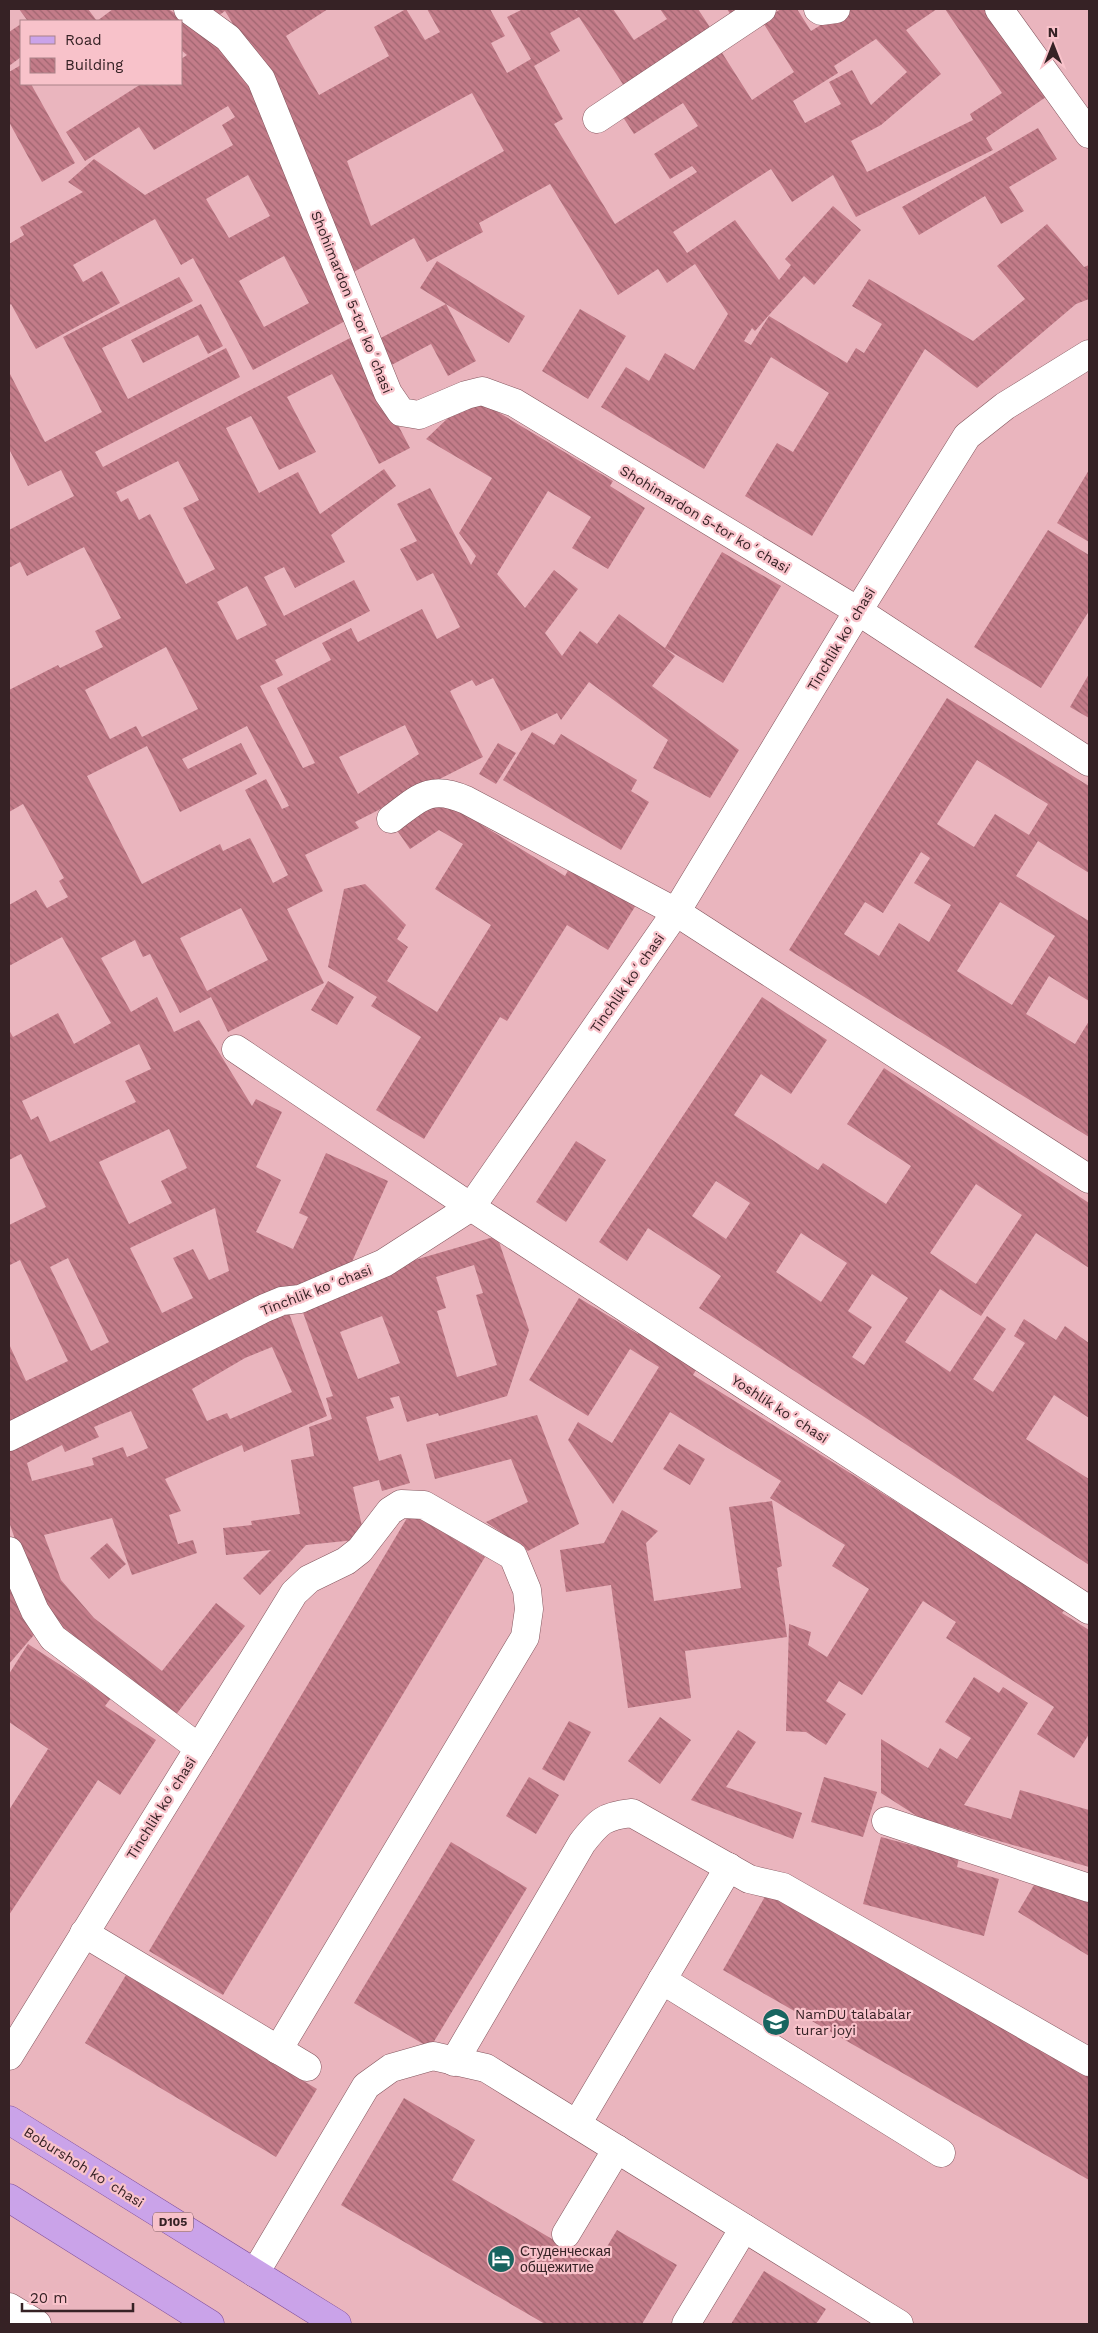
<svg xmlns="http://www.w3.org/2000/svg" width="1098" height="2333" viewBox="0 0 1098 2333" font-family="'Work Sans',sans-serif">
<defs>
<pattern id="building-back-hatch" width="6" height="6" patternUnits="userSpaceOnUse" patternTransform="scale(1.25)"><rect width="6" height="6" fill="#c37c89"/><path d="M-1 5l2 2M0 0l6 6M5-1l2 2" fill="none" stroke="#9f6570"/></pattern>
</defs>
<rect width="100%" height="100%" fill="#eab5be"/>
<g fill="url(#building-back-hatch)" fill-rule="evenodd">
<path d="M19,9H88L97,21L113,9H168L214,37L238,62L273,122L349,319L253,370L193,258L181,265L155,219L73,265L83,282L102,271L120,303L36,349L11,304L9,306V244L24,235L20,227L83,192L68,182L94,159L145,195L233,145L222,125L235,117L228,106L154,150L139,127L85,161L66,132L141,84H181V59L187,55L181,50V21H25L27,20ZM248,175L270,216L229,238L206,199ZM284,256L309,303L264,327L239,281Z"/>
<path d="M206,9H328L286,36L319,95L389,56L374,27L406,9L425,40L440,32L427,9H490L505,36L491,43L507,73L531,59L507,17L523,9H575L576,11L580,9H613L634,40L667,19L660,9H698L715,35L628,92L579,17L550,33L560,51L534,66L563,119L554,124L615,224L697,172L692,166L670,179L654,154L698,126L683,103L634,134L619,111L719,48L752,100L794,72L762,21L781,9H797L811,31L847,9H937L906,30L941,74L881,125L851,141L867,172L973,120L970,114L1002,93L945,9H987L1046,97L986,138L993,150L856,217L833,175L792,202L771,169L673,232L687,253L735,220L779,280L791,265L785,259L833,206L861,230L814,285L804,276L769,315L755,331L752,328L744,341L751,345L769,316L847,363L856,348L864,353L882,324L852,306L869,279L973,341L1025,299L997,266L1047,224L1084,267L1089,265V299L1076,304L977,388L925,349L812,536L745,496L777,443L793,452L829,393L771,357L704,469L601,407L626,367L649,381L665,353L694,370L728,314L695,264L667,283L658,269L618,295L550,184L479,223L483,232L427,262L414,238L345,277L238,32L225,11L218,16ZM876,39L907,72L871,105L852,70L829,82L841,104L805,123L793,101L838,73L834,66ZM472,93L504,151L371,226L347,161Z"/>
<path d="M727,9H752L734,20Z"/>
<path d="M21,24V57L9,66V32Z"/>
<path d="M21,65V84H31L75,163L42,182L9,122V72Z"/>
<path d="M1038,128L1057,159L1009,187L1024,211L1001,224L985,196L919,235L902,207Z"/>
<path d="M437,261L525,316L509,343L420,288Z"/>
<path d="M179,277L193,301L102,348L128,399L226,348L240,377L95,452L103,467L352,337L410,448L379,464L332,374L287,397L316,452L279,470L251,416L226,428L259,493L298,472L320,514L384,469L396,486L331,535L345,562L295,588L284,567L264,577L284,616L354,580L370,611L275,660L283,675L260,686L303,768L315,763L277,688L331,660L322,643L351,628L358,642L422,609L437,639L460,627L433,573L417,581L400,549L417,541L397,504L430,488L471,565L476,556L459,533L492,478L426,439L471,396L613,481L610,486L645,508L608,569L572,548L591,517L548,491L497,574L525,608L554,570L578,589L545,633L562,656L580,631L597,644L619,614L665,648L722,552L781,586L723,683L665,648L675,656L652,686L739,750L710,798L653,768L668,740L589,682L561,720L557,713L521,731L493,678L476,686L472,680L450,691L483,757L355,822L359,828L305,855L323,891L287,909L324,983L228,1032L211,997L180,1013L150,954L143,957L135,940L101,958L131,1012L157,997L174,1032L199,1020L252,1106L256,1099L282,1112L256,1167L281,1180L256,1232L293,1249L308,1217L299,1213L326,1153L388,1181L347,1273L12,1425L9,1420V1344L26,1381L68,1361L20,1260L10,1265L9,1263V1225L46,1207L21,1154L9,1160V1030L13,1037L58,1013L74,1044L111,1023L62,937L9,966V905L36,890L47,908L68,897L59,881L64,878L23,804L9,812V690L58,665L60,668L103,647L95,631L121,618L84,547L27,576L20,562L9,568V530L74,496L61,470L28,486L9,449V372L45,442L102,412L63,337ZM178,461L199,500L183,508L215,569L186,584L150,514L139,520L128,498L121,502L116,492ZM247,586L267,625L237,640L217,602ZM166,647L198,709L142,737L136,726L110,739L85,690ZM405,725L419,754L358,794L339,757ZM247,726L289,806L282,809L266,779L245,790L288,875L273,883L250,838L223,851L220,844L142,884L87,776L147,746L180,812L257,774L241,743L188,769L182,759ZM241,908L268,960L207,991L180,938ZM139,1044L151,1069L125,1081L136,1102L50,1142L38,1116L31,1120L22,1101ZM169,1129L187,1168L161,1181L172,1203L129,1224L99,1162ZM215,1208L229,1271L209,1280L193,1249L173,1258L193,1298L162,1313L130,1248ZM68,1258L109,1342L91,1351L50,1267Z"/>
<path d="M201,304L223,346L208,354L198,335L143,363L131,340Z"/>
<path d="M446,304L476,361L448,376L431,344L384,369L371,343Z"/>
<path d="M580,309L626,336L588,399L542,371Z"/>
<path d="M1089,470V542L1057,523Z"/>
<path d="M1048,530L1089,555V611L1041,688L974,647Z"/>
<path d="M1089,674V718L1070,707Z"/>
<path d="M947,698L1089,786V873L1038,841L1016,876L1089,921V1001L1049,976L1026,1014L1075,1044L1089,1021V1137L789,950ZM977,760L1048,804L1029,835L995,814L974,847L937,824ZM921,852L930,858L914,883L951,905L929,942L899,923L879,956L844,934L865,902L883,913ZM1000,902L1055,936L1012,1005L957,971Z"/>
<path d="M532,732L554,745L561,734L637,780L631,791L649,802L621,850L503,780Z"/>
<path d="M498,743L516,753L496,784L479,774Z"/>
<path d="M435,796L565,876L571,865L636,905L608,950L567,925L507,1021L500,1017L424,1139L376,1110L421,1037L371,1006L377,997L328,967L344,889L365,884L406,925L397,939L408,947L387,981L437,1012L491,925L435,889L463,844L439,830L410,849L396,829Z"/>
<path d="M328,981L354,997L337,1025L311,1010Z"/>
<path d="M762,997L827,1040L791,1094L761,1074L734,1115L818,1170L823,1163L886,1204L911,1166L847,1124L884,1068L1089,1203V1268L1036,1233L981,1316L940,1289L905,1342L950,1372L987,1316L1006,1329L973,1379L993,1392L1025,1343L1014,1336L1024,1319L1056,1340L1065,1326L1089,1343V1418L1054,1395L1026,1439L1089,1479V1565L699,1308L721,1276L648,1228L627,1261L599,1242ZM716,1181L750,1203L726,1239L692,1216ZM976,1184L1022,1215L976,1284L930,1253ZM801,1233L847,1263L821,1302L776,1272ZM872,1274L908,1298L864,1365L852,1357L872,1327L848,1311Z"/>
<path d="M576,1141L606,1160L566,1222L536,1202Z"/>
<path d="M497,1236L529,1330L507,1396L439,1416L438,1413L407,1422L399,1396L390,1398L394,1408L366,1417L379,1461L401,1454L410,1483L382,1491L379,1480L353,1487L365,1539L306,1545L260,1595L243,1578L271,1550L226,1555L223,1528L252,1525L251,1521L300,1514L291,1460L314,1456L309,1427L332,1419L326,1398L333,1396L301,1307L394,1266ZM474,1265L483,1293L476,1295L497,1365L457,1377L437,1311L446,1308L436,1277ZM382,1316L400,1363L358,1379L340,1332Z"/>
<path d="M579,1298L638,1334L644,1326L701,1362L693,1375L1066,1608L1062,1613L1089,1630V1734L1074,1758L1037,1734L1054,1707L946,1638L956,1622L923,1601L862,1695L839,1681L826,1701L846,1714L826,1745L806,1732L786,1731L789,1624L811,1632L808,1645L827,1657L869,1589L832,1566L845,1545L770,1498L781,1481L670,1412L613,1504L568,1440L578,1422L612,1443L659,1367L630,1349L588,1416L529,1380Z"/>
<path d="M286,1305L327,1416L244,1452L242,1445L165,1479L181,1511L169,1515L178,1544L193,1540L197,1553L132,1575L112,1518L44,1535L61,1580L94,1618L162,1671L216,1603L245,1626L171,1721L73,1645L37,1601L9,1522V1443ZM272,1347L292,1392L230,1419L227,1413L207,1421L192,1389L245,1358ZM131,1411L148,1448L127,1457L123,1447L92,1458L94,1465L32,1481L27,1463L62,1445L65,1452L99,1437L94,1427Z"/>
<path d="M537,1415L579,1524L528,1551L486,1522L528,1502L511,1459L435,1479L426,1444Z"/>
<path d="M679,1444L705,1459L690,1485L663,1469Z"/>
<path d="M772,1501L782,1566L777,1568L787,1637L685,1651L691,1698L628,1708L611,1585L566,1592L560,1550L604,1543L622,1510L658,1531L646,1543L654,1601L741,1588L729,1507Z"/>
<path d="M410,1513L485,1557L223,1995L149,1951Z"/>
<path d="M107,1543L126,1564L109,1579L90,1558Z"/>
<path d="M9,1564L39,1629L9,1664Z"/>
<path d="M28,1644L111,1698L105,1706L156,1740L120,1795L98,1780L9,1915V1810L48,1749L53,1752L9,1722V1674Z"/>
<path d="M974,1677L999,1693L1003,1687L1028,1703L964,1805L1011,1819L1020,1790L1089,1810V1867L920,1818L881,1793V1739L928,1768L940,1748L957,1759L971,1738L945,1722Z"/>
<path d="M660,1717L691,1740L660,1784L628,1761Z"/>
<path d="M569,1721L591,1732L564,1781L542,1769Z"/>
<path d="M738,1730L756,1742L726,1787L802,1813L793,1839L691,1800Z"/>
<path d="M529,1777L559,1795L536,1834L506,1816Z"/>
<path d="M824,1777L877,1792L863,1837L811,1822Z"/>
<path d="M881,1837L959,1858L957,1867L999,1879L984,1936L863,1904Z"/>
<path d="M451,1842L527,1888L430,2048L354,2003Z"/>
<path d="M1037,1880L1089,1898V1956L1018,1912Z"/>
<path d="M767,1893L1089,2077V2180L723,1970Z"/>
<path d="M126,1975L317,2089L276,2157L85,2043Z"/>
<path d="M404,2098L475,2140L452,2180L596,2265L617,2230L677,2265L642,2324H545L341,2205Z"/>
<path d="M764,2271L826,2309L816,2324H731Z"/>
</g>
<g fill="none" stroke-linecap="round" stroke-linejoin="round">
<g stroke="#83555d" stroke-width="29">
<g id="minor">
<path d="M188,9L228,38L261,79L388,393L401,412L419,415L466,395L482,391L515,403L858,611L1089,762"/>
<path d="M818,9L821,11L836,9"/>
<path d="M999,9L1089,134"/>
<path d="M597,119L762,9"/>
<path d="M391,819C419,798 430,784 466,800L676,912L1089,1179"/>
<path d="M236,1049L471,1207L1089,1610"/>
<path d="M9,1437L265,1308L282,1301L300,1299L384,1263L471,1207L676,912L858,611L967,436L1005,406L1089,354"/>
<path d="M9,1551L35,1611L53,1638L199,1748L9,2056"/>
<path d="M199,1748L294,1593L309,1579L346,1561L360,1550L390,1511L401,1504L424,1505L513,1556L527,1590L529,1609L525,1637L278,2050"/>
<path d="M886,1821L1089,1888"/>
<path d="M84,1933L307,2067"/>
<path d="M662,1980L941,2153"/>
<path d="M454,2062L582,1843C599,1821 604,1816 632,1813L749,1879L783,1887L1089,2062"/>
<path d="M577,2124L729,1867"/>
<path d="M566,2234L617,2149"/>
<path d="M255,2273L366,2086L391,2068L433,2056L486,2068L899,2324"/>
<path d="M9,2307L37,2324"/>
<path d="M686,2324L744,2228"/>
</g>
</g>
<g stroke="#7f4e9b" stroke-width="29">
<g id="major">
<path d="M9,2120L337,2324"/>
<path d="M9,2198L210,2324"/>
</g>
</g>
<use href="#minor" stroke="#fff" stroke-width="28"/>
<use href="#major" stroke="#caa3e9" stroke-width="28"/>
</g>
<defs>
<g id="school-disc" transform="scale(1.4375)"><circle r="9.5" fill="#186560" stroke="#f8c2ca"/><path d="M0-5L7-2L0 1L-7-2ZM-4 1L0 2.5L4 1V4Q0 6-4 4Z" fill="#fff"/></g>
<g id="hotel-disc" transform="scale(1.4375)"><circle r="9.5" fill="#186560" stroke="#f8c2ca"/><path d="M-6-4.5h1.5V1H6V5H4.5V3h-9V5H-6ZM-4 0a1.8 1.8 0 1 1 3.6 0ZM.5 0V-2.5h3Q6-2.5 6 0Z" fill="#fff"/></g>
</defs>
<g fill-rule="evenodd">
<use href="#school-disc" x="776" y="2022"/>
<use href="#hotel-disc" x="501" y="2259"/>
</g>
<g text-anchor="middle" stroke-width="4.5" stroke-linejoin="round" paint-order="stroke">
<rect fill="#f8c2ca" stroke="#705256" stroke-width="1" x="153" y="2212.5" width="40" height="19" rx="4"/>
<g font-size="12" font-weight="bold" fill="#362225">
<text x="173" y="2226">D105</text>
</g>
<g font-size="14" fill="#362225" stroke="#f8c2ca">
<text transform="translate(352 302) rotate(68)" y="5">Shohimardon 5-tor koʻchasi</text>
<text transform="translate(705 519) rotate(31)" y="5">Shohimardon 5-tor koʻchasi</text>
<text transform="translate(841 639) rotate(-59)" y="5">Tinchlik koʻchasi</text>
<text transform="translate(627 983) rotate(-55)" y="5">Tinchlik koʻchasi</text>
<text transform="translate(316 1290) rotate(-21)" y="5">Tinchlik koʻchasi</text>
<text transform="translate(780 1409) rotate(33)" y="5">Yoshlik koʻchasi</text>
<text transform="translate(161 1808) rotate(-58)" y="5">Tinchlik koʻchasi</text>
<text transform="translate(84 2167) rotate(32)" y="5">Boburshoh koʻchasi</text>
</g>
<g font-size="14" fill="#362225" stroke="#f8c2ca" text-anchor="start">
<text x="795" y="2019">NamDU talabalar<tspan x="795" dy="16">turar joyi</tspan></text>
<text x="520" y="2256">Студенческая<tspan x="520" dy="16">общежитие</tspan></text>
</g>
</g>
<rect width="1098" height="2333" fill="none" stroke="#362225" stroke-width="20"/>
<rect x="20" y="20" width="162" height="65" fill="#f8c2ca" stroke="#aa8288"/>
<rect x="30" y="36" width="25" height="8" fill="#caa3e9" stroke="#aa8288"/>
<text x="65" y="45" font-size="15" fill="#362225">Road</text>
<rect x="30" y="58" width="25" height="15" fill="url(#building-back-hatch)" stroke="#aa8288"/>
<text x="65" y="70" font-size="15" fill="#362225">Building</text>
<g transform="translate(1053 45)" stroke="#f8c2ca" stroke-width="4" paint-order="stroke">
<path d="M0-4L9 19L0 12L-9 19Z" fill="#362225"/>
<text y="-8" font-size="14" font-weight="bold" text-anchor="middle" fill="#362225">N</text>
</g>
<path d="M22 2303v8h111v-8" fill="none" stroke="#362225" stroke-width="2.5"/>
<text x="30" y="2303" font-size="15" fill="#362225" stroke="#f8c2ca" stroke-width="4" paint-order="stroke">20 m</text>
</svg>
